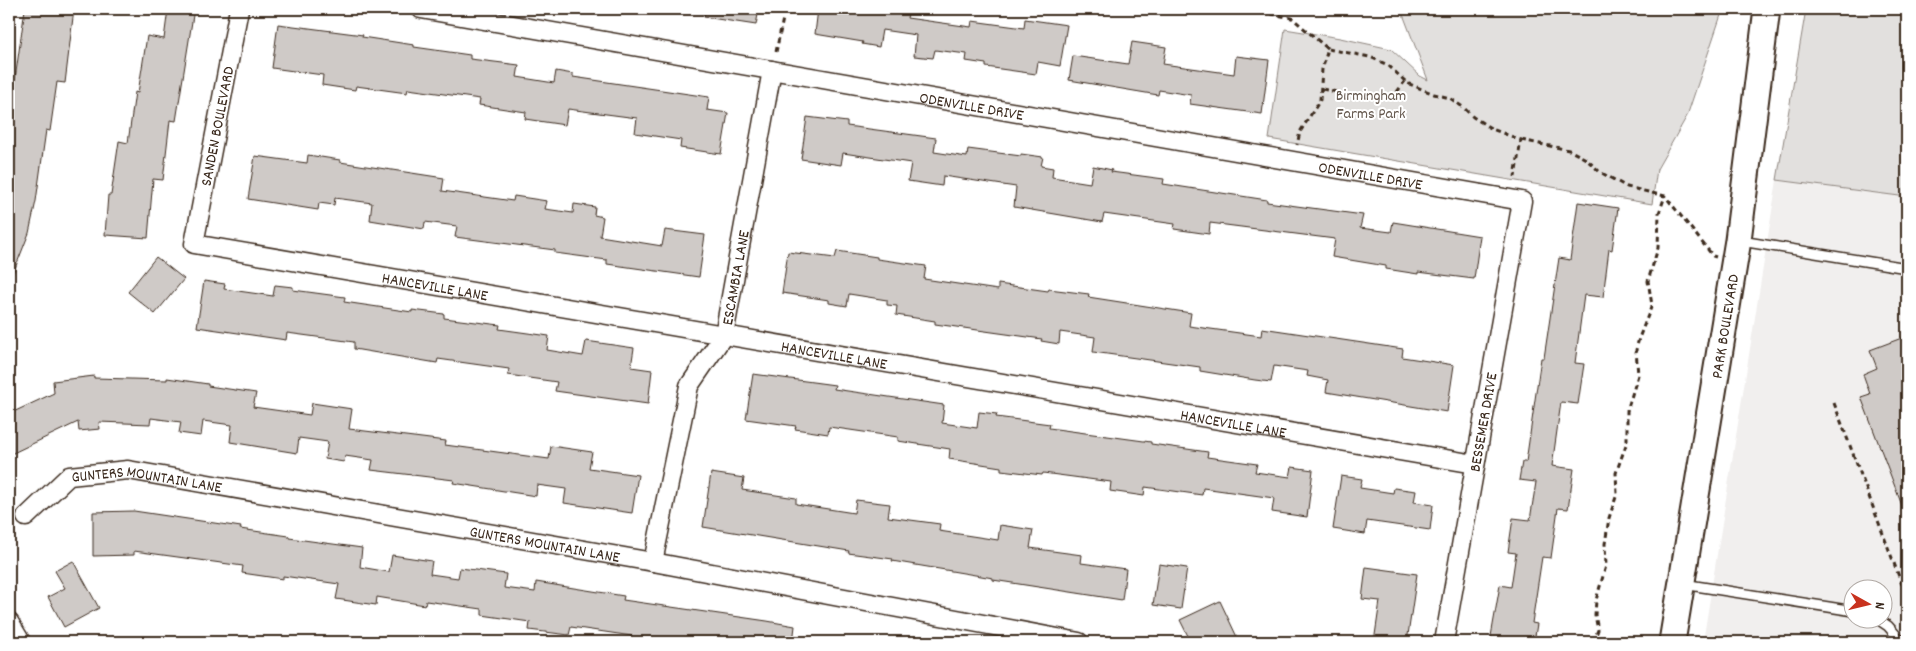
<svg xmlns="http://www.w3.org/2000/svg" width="1916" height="651" viewBox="0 0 1916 651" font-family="Dekko,sans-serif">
<rect width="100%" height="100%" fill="#fff"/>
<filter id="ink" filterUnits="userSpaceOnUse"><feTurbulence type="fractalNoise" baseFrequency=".02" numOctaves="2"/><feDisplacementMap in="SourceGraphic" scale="10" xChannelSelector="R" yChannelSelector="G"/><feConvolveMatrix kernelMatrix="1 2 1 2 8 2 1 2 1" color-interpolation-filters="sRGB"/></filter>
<g filter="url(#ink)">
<path fill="#f1efee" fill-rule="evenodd" d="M1777,180L1907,197V642H1703ZM1854,588H1884V618H1854Z"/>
<g fill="#e2e0de" stroke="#8e857e">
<path d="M1401,9H1723L1687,116L1657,169L1652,204L1269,139L1285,29L1340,38L1391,49L1420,76L1428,80Z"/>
<path d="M1806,9H1907V197L1777,180Z"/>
</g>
<g fill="#cfcac7" stroke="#3b2a1e">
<path d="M25,9H74L65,83L57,82L50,131L46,130L36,201L29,233L10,281H9V105L11,93H13Z"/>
<path d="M168,9H194L176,121L170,120L163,180L153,179L148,238L105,235L108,195H111L119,141L128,143L135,92L138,93L147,36L164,39Z"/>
<path d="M705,9H759L756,25L704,17Z"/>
<path d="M818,9H909L907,18L971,27L972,21L1024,28L1025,19L1067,25L1060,66L1038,62L1036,74L986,67V64L966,61L967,54L935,50L933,58L914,56L916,35L882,30L879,47L862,44L863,42L815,34Z"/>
<path d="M278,24L363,35L362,37L414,45V47L470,55V59L519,65L517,77L554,83L556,71L573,74V77L709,97L707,110L728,113L721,154L680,148L681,140L635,133L637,118L568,109L565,125L525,119L526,112L479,105L480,99L408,89L407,93L356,86L355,90L322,85L323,75L272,68Z"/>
<path d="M1132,42L1166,47L1163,64L1234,74L1236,56L1269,60L1262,114L1190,104L1191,95L1159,90L1158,95L1069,80L1073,56L1128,64Z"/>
<path d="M807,117L847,122V126L936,138L934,152L967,157L968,149L1021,156V154L1043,157L1041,166L1053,168L1052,177L1090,183L1093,166L1112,170L1111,172L1164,179L1163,184L1267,200V202L1363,215L1360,228L1391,232L1393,222L1480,236L1474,279L1418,272V274L1386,269V266L1332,257L1335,239L1210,223L1209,234L1174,229L1175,224L1104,214L1102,222L1014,207L1016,187L943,176L942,186L908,181L911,163L843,153L841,165L801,159Z"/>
<path d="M308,155L340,160V162L444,178L442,191L513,201L514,196L547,201L545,209L573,213L574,204L595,207L594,215L603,217L600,236L662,246L665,230L705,235L699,277L607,264V260L555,253V250L455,237L457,226L425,222L424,229L370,220L372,203L335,198L334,205L319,203L318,210L248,199L255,156L307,163Z"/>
<path d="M1578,202L1618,208L1612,250L1609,249L1603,297L1584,295L1575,363L1584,364L1578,404L1561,402L1552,466L1574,469L1568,509L1558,508L1551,558L1542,557L1532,623L1537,624L1534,642H1490L1500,585L1511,587L1516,553L1508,552L1513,518L1530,520L1536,482L1519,480L1522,462H1526L1541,358H1544L1559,258L1570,260Z"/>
<path d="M837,251L877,257V259L926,266L924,279L998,290V284L1048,291L1049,289L1089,294L1088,297L1191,313L1189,326L1261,336L1262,328L1403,349L1402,357L1454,365L1447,412L1326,392L1328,380L1307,376L1308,371L1274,366L1271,382L1255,380L1200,371V367L1093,352L1095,337L1060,332L1059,344L1041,341L1042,339L935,324V321L896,315L897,306L887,305V300L849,294L847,306L829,303V300L782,293L788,252L835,258Z"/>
<path d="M156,257L184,279L155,314L128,292Z"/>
<path d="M204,281L225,284L224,289L273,296L275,285L293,287V290L345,297L344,302L412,312V310L444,314V318L500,325L499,329L549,336L547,350L583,356L586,341L634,348L631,367L652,370L648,404L555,391L557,382L508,375L509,369L438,359L437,363L354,349V342L287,333L286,340L197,327Z"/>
<path d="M1907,336V516H1906L1861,397L1870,394L1863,374L1877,368L1870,350Z"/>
<path d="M753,374L835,385L834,389L944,405L942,423L977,428L979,412L997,414L996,417L1050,424L1049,428L1151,442V444L1208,452L1207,457L1257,464L1255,472L1290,477L1292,467L1313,470L1307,517L1272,512L1274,498L1203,488L1202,495L1145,487L1144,496L1110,491L1111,482L1043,473L1042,475L1001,470V467L949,459L950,449L898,441V437L829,427L828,434L795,429L796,426L746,419Z"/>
<path d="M94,376V378L167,380V378L208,384V386L256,393L253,407L310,415L312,403L352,409L349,429L446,441L445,445L549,459L551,446L592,452L589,468L638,475L632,513L564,503L566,489L537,485L536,496L453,483L454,480L371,470L373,460L345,456L344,462L325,459L328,442L299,438L297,453L230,442L232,425L203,421L201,436L179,433L181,422L151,418L150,424L99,422L100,429L79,431L78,422L9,455V414L54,393L53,381Z"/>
<path d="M711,473L744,478L742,490L796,498V504L854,513L856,500L890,504L888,517L940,524L939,531L998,540L1000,525L1033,530L1030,548L1082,555L1081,563L1126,569L1122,600L993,580V578L892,561L893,559L848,553L849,551L703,527Z"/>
<path d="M1341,476L1362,479L1360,488L1393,493L1394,488L1416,491L1414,502L1433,505L1430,530L1367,521L1365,534L1333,529Z"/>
<path d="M134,511L241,527L240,529L289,536V538L362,548L360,567L389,572L392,555L432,561L430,574L458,578L460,568L506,574L504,588L535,592L536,582L624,596L623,600L767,621L795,626L793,642H631L632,636L571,627L569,635L529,630L530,622L482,615V609L426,601L425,605L377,597L376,605L336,599L339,584L283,576V579L242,573L243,566L134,551V555L93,556V512Z"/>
<path d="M73,561L99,608L64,627L48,597L65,588L55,571Z"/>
<path d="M1159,564L1187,568L1181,609L1153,605Z"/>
<path d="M1366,567L1417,574L1407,642H1374L1380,601L1362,599Z"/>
<path d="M1220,601L1237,637L1226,642H1191L1180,620Z"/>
</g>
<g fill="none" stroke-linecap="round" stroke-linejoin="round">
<g stroke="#3b2a1e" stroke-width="12">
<g id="service">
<path d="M1741,241L1907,268"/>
<path d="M1683,584L1854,611"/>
<path d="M1876,618L1888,626L1902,642"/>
</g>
</g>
<g stroke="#3b2a1e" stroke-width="21">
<g id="minor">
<path id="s1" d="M239,9L194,244L1475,464"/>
<path id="s2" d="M421,9L1522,201L1444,642"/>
<path id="s3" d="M26,517L69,476L128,470L653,562L1079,642"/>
<path id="s4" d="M653,562L689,386L724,335L772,70"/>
<path d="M9,622L21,642"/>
</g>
</g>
<g stroke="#3b2a1e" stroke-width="29">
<g id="secondary">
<path id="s5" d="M1672,642L1738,240L1767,9"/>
</g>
</g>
<g stroke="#3b2a1e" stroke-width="3" stroke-dasharray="5 4" stroke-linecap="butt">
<path d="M1263,9L1272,14L1292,18L1328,49L1322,69L1320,100L1300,132L1297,145"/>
<path d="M1328,49L1370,57L1388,65L1407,83L1434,94L1450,98L1464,108L1473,117L1492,129L1521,140L1515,177"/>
<path d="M776,52L785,9"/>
<path d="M1322,89L1343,93"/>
<path d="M1397,92L1405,81"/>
<path d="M1521,140L1569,150L1586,159L1600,172L1627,187L1665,196L1713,256L1716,257"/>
<path d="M1834,403L1907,598"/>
<path d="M1593,642L1598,630L1595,615L1596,600L1606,566L1605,544L1609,518L1617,494L1616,473L1627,442V411L1638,375L1636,350L1639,338L1652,305L1648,281L1658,248L1659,213L1665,196"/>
</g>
<use href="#service" stroke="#fff" stroke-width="9"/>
<use href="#minor" stroke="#fff" stroke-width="18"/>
<use href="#secondary" stroke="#fff" stroke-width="25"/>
</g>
</g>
<g text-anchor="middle" stroke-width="4" stroke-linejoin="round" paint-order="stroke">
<g font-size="16" fill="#65584e" stroke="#fff">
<text x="1371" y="100">Birmingham<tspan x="1371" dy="18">Farms Park</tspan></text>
</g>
<g font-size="16" fill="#3b2a1e" stroke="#fff">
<text dy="6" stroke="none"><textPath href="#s2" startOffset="559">ODENVILLE DRIVE</textPath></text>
<text transform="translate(216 126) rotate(-79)" y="6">SANDEN BOULEVARD</text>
<text dy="6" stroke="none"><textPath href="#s2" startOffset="964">ODENVILLE DRIVE</textPath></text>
<text dy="6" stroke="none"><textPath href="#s4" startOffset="300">ESCAMBIA LANE</textPath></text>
<text dy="6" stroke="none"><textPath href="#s1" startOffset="484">HANCEVILLE LANE</textPath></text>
<text dy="6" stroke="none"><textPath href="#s5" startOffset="320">PARK BOULEVARD</textPath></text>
<text dy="6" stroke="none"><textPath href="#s1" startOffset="889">HANCEVILLE LANE</textPath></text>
<text transform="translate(1482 422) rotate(-80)" y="6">BESSEMER DRIVE</text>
<text dy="6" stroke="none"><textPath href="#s1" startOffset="1294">HANCEVILLE LANE</textPath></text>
<text dy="6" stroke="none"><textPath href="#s3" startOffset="138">GUNTERS MOUNTAIN LANE</textPath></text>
<text dy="6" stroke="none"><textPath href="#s3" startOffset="542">GUNTERS MOUNTAIN LANE</textPath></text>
</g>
</g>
<rect width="1916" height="651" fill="none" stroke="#fff" stroke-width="30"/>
<rect x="15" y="15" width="1886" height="621" fill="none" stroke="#3b2a1e" stroke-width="2" filter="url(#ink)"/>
<g transform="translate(1868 604) rotate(98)"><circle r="24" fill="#ffffff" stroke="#b1aaa5"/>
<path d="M0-4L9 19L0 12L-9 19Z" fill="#c8321e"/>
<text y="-8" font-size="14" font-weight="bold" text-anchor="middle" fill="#3b2a1e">N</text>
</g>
</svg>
